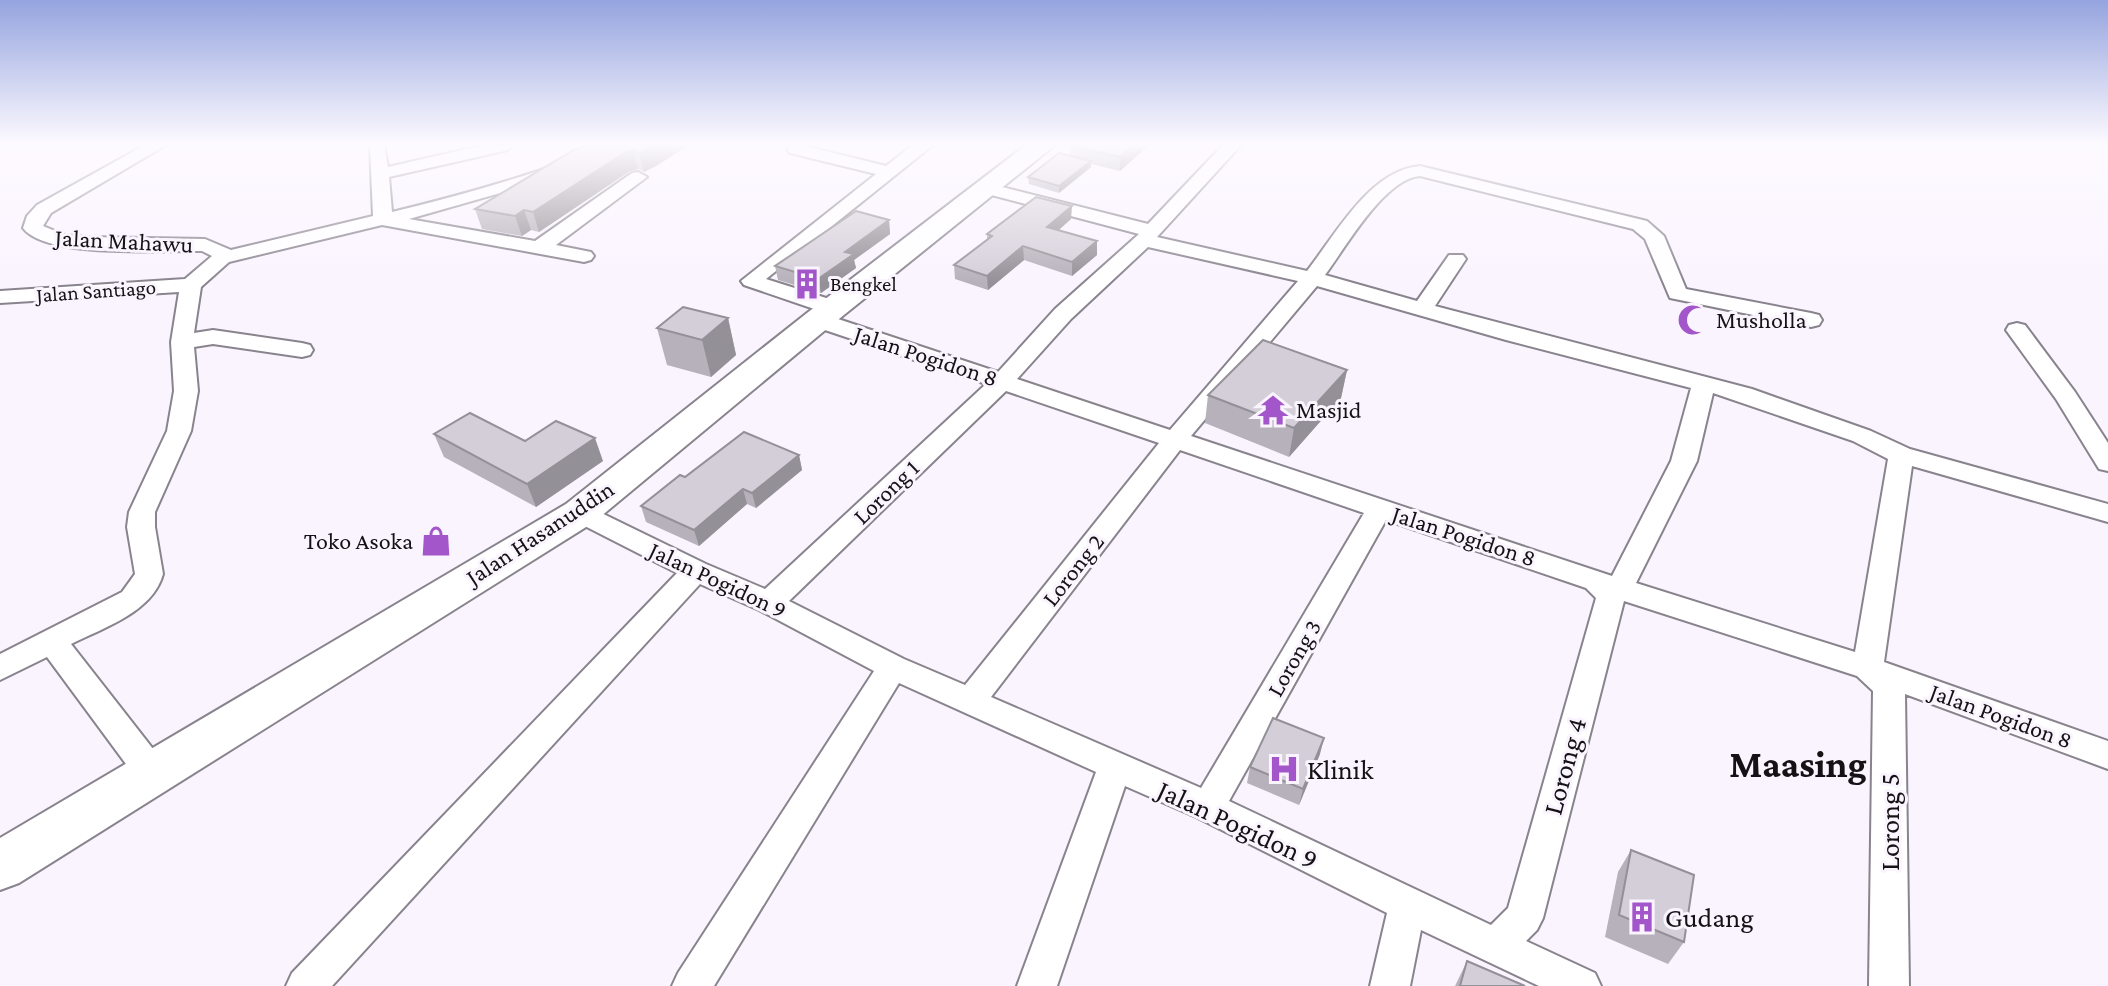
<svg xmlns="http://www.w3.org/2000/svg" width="2108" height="986" viewBox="0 0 2108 986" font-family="'Crimson Pro',serif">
<rect width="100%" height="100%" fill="#faf4ff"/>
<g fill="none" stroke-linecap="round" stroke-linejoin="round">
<g stroke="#89838d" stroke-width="4">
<g id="minor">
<path d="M145,145H166L51,213L43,226L65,235L88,237L205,239L231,250L373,216L370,145H384L388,167L484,145L511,146L508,150L389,177L392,212C441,200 490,187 538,171C571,160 588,145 625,145L622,149L553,178L409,219L535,241L632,173L638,172L647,177L556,245L591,252L594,256L591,260L584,262L382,225L229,262L201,287L194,333L213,330L302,343L310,345L313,350L310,355L302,357L213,344L194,347L198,391L191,431L155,512V527L163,574C153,612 103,628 71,644L164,763L169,773L164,783L152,787L140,783L47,657L0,680V654L122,592L135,574L127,527L129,512L167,431L174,391L171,342L179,292L0,303V291L185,279L212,256L202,251C164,250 46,259 23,228L27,216L37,205Z"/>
<path d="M790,145H801L886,166L913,145H933L766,279L842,303L845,308L842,313H826L744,285L741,281L876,174L790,153L787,149Z"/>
<path d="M1223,145H1241L1157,237L1307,271C1336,234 1370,170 1420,166L1647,221L1664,236L1686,289L1811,313L1819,315L1822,320L1819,325L1811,327L1670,298L1645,239L1633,229L1420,176C1384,179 1346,247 1325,275L1417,301L1449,255H1463L1466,259L1435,306L1752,389L1871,431L1910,449L2108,504V522L1912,466L1884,662L2108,741V769L1905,694L1909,986H1869L1873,691L1857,676L1624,601L1543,918L1537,930L1526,941L1595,973L1601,986H1539L1421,930L1410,986H1370L1387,913L1196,817L1125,786L1057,986H1017L1096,772L899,683L714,986H672L678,973L874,671L759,610L700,584L332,986H286L292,973L677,573L571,519L567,513L571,507L580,504L589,507L706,564L765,589L986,384L810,325L807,320L810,315H826L998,372L1055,309L1139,234L980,192L977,188L980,184L986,183L1148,224ZM1148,247L1298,281L1170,430L1017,379L1071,319ZM1317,286L1506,340L1691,388L1671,461L1612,576L1191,436ZM1006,391L1159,443L965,685L904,659L789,601ZM1713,393L1853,441L1888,459L1855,652L1636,583L1697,461ZM1180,450L1364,513L1201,788L991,697ZM1386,520L1586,588L1596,598L1508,908L1491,925L1229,801Z"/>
<path d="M2017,323L2025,325L2075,392L2108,443V471L2099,469L2056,399L2006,330L2009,325Z"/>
</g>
</g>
<g stroke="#89838d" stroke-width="4">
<path id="trunk" d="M1026,145H1055L829,327L594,522L19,883L0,890V838L566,504L807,313Z"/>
</g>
<use href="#minor" fill="#fff" fill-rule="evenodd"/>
<use href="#trunk" fill="#fff" fill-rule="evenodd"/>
</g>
<g fill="#b6b1ba">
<path d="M689,145L656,166L644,172L638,169L630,171L539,232L531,230L522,236L482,229L475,209L572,151Z"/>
<path d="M1149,145L1120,171L1091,164V167L1059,193L1029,184L1028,177L1070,156V146Z"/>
<path d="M1071,219L1059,230L1097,255L1072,276L1024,260L988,290L955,279L954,265L987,240V234Z"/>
<path d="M889,220L890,234L854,260L856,268L821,293L778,280L775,266Z"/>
<path d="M728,318L736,355L711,377L667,365L657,328Z"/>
<path d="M1347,370L1341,398L1289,457L1205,423L1208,395Z"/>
<path d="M434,434L525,441L603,461L536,507L444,457Z"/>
<path d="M799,455L802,470L756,508L747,504L699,546L646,522L641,506L685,477Z"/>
<path d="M1320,754L1299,805L1247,783L1250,767Z"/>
<path d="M1631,850L1684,942L1668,964L1605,937L1618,872Z"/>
<path d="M1467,961L1525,986H1455Z"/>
</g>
<g fill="#949097">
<path d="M654,145H689L656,166L644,172L639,153Z"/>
<path d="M1134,145H1149L1120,171V157Z"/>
<path d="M633,150L638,169L630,171L539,232L533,212L626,152Z"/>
<path d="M1091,161V167L1059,193V186Z"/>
<path d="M1072,206L1071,219L1047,240V227Z"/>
<path d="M524,210L531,230L522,236L515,216Z"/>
<path d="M889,220L890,234L854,260L856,268L821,293L818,279L845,252Z"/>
<path d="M1097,241V255L1072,276V262Z"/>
<path d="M1023,246L1024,260L988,290L987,276Z"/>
<path d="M728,318L736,355L711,377L702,340Z"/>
<path d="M1347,370L1341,398L1289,457L1294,428Z"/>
<path d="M595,438L603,461L536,507L527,484Z"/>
<path d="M799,455L802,470L756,508L752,493Z"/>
<path d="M743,489L747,504L699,546L694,530Z"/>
<path d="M1324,738L1320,754L1299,805L1303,789Z"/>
</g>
<g fill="#d4ced8" stroke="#949097" stroke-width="2">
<path d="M588,145H654L639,153L633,150L626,152L533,212L524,210L515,216L475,209L572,151Z"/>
<path d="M1071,145H1134L1120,157L1070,146Z"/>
<path d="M1059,153L1091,161L1059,186L1028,177Z"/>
<path d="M1036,197L1072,206L1047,227L1097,241L1072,262L1023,246L987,276L954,265L992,236L987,234Z"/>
<path d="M856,211L889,220L845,252L854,254L818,279L775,266Z"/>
<path d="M683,307L728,318L702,340L657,328Z"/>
<path d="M1263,340L1347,370L1294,428L1208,395Z"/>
<path d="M470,413L525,441L556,421L595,438L527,484L434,434Z"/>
<path d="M744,432L799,455L752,493L743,489L694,530L641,506L680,475L685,477Z"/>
<path d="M1273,718L1324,738L1303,789L1250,767Z"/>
<path d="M1631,850L1694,875L1684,942L1619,915Z"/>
<path d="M1467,961L1525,986H1460Z"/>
</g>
<linearGradient id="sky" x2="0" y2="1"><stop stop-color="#95a4df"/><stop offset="0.51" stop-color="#fdfaff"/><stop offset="1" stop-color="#fdfaff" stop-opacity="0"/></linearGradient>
<rect width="2108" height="283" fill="url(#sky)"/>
<defs>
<g id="building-bare" transform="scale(2.415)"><path d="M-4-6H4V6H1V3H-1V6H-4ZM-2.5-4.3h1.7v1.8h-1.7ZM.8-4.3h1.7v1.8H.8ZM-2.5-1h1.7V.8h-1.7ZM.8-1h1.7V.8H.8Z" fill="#a356c9" stroke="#faf4ff" stroke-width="2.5" paint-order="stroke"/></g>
<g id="mosque-bare" transform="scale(2.415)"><path d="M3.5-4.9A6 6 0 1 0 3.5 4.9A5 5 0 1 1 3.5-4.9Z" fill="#a356c9" stroke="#faf4ff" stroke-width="2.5" paint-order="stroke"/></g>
<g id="temple-bare" transform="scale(2.415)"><path d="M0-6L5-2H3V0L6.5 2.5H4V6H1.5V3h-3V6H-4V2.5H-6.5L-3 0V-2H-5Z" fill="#a356c9" stroke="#faf4ff" stroke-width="2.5" paint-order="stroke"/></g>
<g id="shop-bare" transform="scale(2.415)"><path d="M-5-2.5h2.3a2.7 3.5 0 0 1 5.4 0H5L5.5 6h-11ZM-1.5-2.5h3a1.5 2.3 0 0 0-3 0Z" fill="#a356c9" stroke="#faf4ff" stroke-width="2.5" paint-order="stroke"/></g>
<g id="hospital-bare" transform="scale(2.415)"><path d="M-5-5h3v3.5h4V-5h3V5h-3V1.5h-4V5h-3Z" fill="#a356c9" stroke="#faf4ff" stroke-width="2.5" paint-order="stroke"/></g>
</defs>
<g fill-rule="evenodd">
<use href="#building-bare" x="807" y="284"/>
<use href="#mosque-bare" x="1693" y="320"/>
<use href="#temple-bare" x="1273" y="410"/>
<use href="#shop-bare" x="436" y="541"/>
<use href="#hospital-bare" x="1284" y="769"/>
<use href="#building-bare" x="1642" y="917"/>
</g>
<g text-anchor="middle" stroke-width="6" stroke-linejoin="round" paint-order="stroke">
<g font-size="21" fill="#141215" stroke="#faf4ff" text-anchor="start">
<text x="830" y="291">Bengkel</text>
</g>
<g font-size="21" fill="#141215" stroke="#faf4ff">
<text transform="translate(96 291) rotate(-4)" y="7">Jalan Santiago</text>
</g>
<g font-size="24" fill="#141215" stroke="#faf4ff">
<text transform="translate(124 241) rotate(3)" y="8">Jalan Mahawu</text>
<text transform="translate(926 356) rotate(18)" y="8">Jalan Pogidon 8</text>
<text transform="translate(886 492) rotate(-44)" y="8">Lorong 1</text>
<text transform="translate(540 533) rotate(-33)" y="8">Jalan Hasanuddin</text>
<text transform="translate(1464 536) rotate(18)" y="8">Jalan Pogidon 8</text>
<text transform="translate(1073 570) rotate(-52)" y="8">Lorong 2</text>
<text transform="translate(718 580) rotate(25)" y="8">Jalan Pogidon 9</text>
<text transform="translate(1294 658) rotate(-60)" y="8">Lorong 3</text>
<text transform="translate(2001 716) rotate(20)" y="8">Jalan Pogidon 8</text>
</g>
<g font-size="24" fill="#141215" stroke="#faf4ff" text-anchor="start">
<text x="1716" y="328">Musholla</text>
<text x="1296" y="418">Masjid</text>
<text x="413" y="549" text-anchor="end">Toko Asoka</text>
</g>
<g font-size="28" fill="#141215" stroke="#faf4ff">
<text transform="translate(1564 766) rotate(-75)" y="10">Lorong 4</text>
<text transform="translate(1889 822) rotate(-90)" y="10">Lorong 5</text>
<text transform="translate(1238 824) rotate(25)" y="10">Jalan Pogidon 9</text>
</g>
<g font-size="28" fill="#141215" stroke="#faf4ff" text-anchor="start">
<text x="1307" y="779">Klinik</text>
<text x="1665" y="927">Gudang</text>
</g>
<g font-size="38" font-weight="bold" fill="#141215" stroke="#faf4ff">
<text x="1798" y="777">Maasing</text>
</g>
</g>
</svg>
